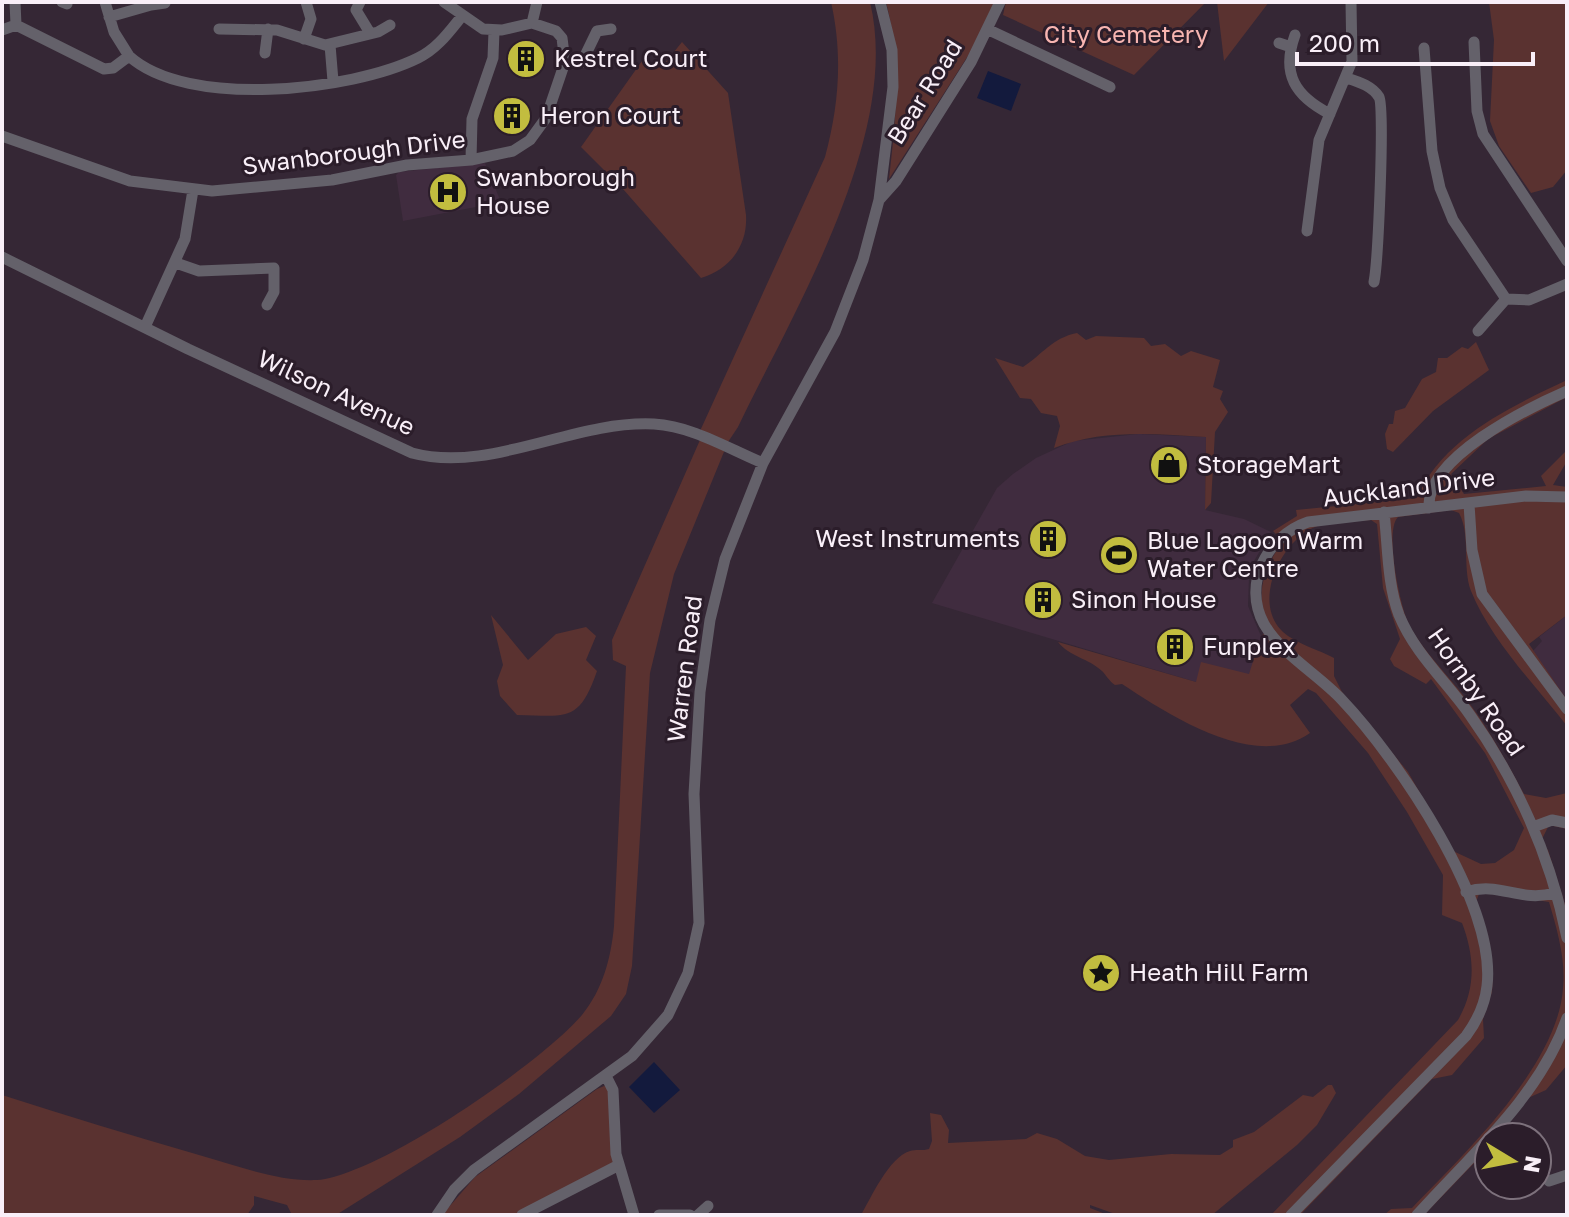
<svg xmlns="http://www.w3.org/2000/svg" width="1569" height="1217" font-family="'Golos Text',sans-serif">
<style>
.built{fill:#402c3f}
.green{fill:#5a3230;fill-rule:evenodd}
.water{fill:#131a3d}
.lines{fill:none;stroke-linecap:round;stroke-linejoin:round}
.minor{stroke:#64616a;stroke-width:11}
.labels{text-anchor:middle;stroke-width:6;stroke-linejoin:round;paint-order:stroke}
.park-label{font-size:24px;fill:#f8b5b1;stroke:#2b1d2a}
.poi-label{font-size:24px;fill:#f9eff8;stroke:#2b1d2a;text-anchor:start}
.street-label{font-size:24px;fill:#f9eff8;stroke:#2b1d2a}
</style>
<rect width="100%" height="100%" fill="#352735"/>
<!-- built -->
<path class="built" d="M485,163L505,212L481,206L403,221L396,175L399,172Z
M1138,434L1206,437L1205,510L1244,519L1271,532L1254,561L1249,577L1248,606L1261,636L1250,675L1196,682L932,603L997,488L1013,474L1036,458L1073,441Z
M1567,615V700L1533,651L1542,641L1539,637Z"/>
<!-- green -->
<path class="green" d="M831,2H870C902,134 794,310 738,427L728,442L674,574L650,673L632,966L626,994L611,1016L519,1094L460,1137L336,1215H292L287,1205L254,1196V1205L247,1215H2V1095C67,1116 133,1136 199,1155C235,1165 279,1182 317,1180C379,1175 541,1063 582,1015C603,989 611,958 614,926L626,666L613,660L612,640L700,440V431L825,157C839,105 843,55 831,2Z
M886,2H995L980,37L889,179C896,117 902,63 886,2Z
M1006,2H1206L1134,75L1003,15Z
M1217,2H1269L1224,61Z
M1489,2H1567V170L1553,187L1531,193L1499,146L1490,121L1494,40Z
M682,42L728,93L746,215C748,246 729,270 701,278L623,189L624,182L615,181L581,147L642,61L661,68Z
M1077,333L1086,340L1096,336L1144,338L1151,346L1165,344L1181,356L1191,351L1220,360L1213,387L1223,391L1220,399L1228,412L1215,432L1211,503L1205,510L1206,437C1154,434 1103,429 1054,448L1060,426L1057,416L1041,413L1031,399L1020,398L995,358L1023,367C1043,354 1052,338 1077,333Z
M1476,342L1489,370L1433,411L1393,452L1387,449L1385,434L1389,424H1393L1395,411L1405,408L1422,379L1436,372L1438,358H1447L1462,347L1468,349Z
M1567,380V397L1488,439L1451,474L1464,494L1546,486L1541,476L1567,450V461L1553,485L1567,487V615L1529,644L1567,700V726C1534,684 1491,640 1471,591C1462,567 1471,535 1459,513L1451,510L1398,517C1384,531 1400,606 1409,625C1424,652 1447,674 1466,699C1489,729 1506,761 1524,794L1546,798L1567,793V829L1549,825L1543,837L1537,840L1548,850L1567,911V1065L1546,1090L1528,1098L1479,1158L1424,1215H1384L1391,1209L1412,1208C1464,1154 1558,1065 1563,988C1566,960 1557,929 1549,902L1488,892L1479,894L1476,902L1493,973L1492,992L1483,1019L1484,1038L1452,1075L1432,1079L1300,1215H1271L1458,1020C1476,989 1475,957 1462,923L1442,915L1443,875L1407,812L1368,753L1316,693L1308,689L1290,705L1310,733C1256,772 1169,715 1122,684L1115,685C1109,681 1106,675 1102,671C1088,658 1070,657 1058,642L1196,682L1201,662L1249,674L1258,646L1265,644L1261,636L1271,629C1253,597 1263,569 1283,541L1273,531L1297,516L1296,510L1417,498C1442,438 1512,406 1567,380ZM1371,520L1377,524L1383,588L1400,639L1390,659L1394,666L1426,684L1431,679L1485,753L1524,828L1514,850L1495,863L1481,864L1453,851L1408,772L1342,692L1334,676V658C1319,650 1295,643 1283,632C1251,602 1281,541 1315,527C1331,520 1354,522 1371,520Z
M491,615L528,660L556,634L586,627L596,636L586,660L597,671C579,723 567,716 517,715L500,696L497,681L503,665Z
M609,1084L617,1164L522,1215H442L475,1177L597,1089Z
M1328,1085H1332L1336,1093L1317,1125L1297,1145L1212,1215H1118L1090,1205V1208L1108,1215H861C871,1198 889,1157 910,1151C915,1149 923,1151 929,1149L932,1141L930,1113L941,1115L949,1130L948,1143L1026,1139L1037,1133L1057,1139L1085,1156L1109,1160L1171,1154L1220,1155L1233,1147V1140L1254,1132L1303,1095L1313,1097Z"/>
<!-- water -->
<path class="water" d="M988,71L1021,84L1011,111L977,98Z
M654,1062L680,1090L654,1113L629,1087Z"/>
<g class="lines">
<!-- minor -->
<path class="minor" d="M15,2L16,25
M62,2L67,4
M105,2L114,32L129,56
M360,2L356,10L370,33
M151,5L165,3
M109,17L151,5V2
M532,23L537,2
M219,29L277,30L325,45L378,32L390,25
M2,30L16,25L104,69L113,68L129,56C187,109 351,91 418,58C437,49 449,32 462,16
M989,30L1110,87
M1295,35C1281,74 1295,96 1330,114
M304,39L311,19L306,2
M1474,42L1477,111L1483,134L1567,261
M1279,43L1291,47
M330,45L333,81
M1424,48L1432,151L1440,188L1453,220L1506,299L1529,300L1567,284
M265,53L268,29
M565,62H582L597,31L611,29
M1347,78C1359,82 1372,86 1379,97C1385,107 1378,262 1374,282
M2,136L130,181L212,191L332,180L407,165L471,160L513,151L530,140L546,118L565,62L562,38L556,31L532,23L502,30L483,29L444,2
M471,160L472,119L493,58L494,31
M879,200L896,181L971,62L1000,2
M1307,231L1319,140L1352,61L1351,2
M2,257L188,349L412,453C490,474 573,420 654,424C692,426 729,449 763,463
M176,263L199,271L274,268V292L267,305
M145,327L185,239L193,190
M1478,331L1506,299
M1469,504L1472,550L1482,594L1567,709
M1429,508C1425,458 1528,408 1567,391
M1384,512C1388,546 1387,583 1399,615C1415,654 1446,681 1470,715C1517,781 1551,858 1567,938
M1533,827L1552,820L1567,823
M1466,892C1500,881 1519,903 1555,893
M606,1076L613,1090L616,1154L634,1215
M1549,1181L1567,1175
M437,1215L454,1190L474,1170L632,1056L668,1015L688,973L699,923L694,794L700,692L710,620L725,559L763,463L835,332L863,260L879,200L893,87L892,50L880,2
M522,1215L619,1165
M659,1215H690
M698,1215L708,1206
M1291,1215L1466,1036C1477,1021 1485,1004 1487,986C1497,904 1397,758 1342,700C1319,675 1281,654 1264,624C1242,584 1267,536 1308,522L1526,496L1567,497
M1417,1215C1471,1155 1540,1096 1567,1018"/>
</g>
<!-- icons -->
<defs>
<symbol id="building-disc" viewBox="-11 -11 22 22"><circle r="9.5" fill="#c2bd3f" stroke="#2b1d2a"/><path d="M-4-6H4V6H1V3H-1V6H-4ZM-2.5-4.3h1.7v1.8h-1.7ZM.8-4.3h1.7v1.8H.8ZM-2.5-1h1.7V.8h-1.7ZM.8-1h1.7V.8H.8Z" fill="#111"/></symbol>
<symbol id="hospital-disc" viewBox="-11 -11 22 22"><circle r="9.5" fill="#c2bd3f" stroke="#2b1d2a"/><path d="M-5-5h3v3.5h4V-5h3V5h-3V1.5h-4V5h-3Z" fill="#111"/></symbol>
<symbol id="shop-disc" viewBox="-11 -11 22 22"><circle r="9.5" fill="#c2bd3f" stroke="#2b1d2a"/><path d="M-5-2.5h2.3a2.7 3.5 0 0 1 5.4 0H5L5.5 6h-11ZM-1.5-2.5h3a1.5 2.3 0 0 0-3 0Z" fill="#111"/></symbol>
<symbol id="stadium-disc" viewBox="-11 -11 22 22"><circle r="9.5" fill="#c2bd3f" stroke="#2b1d2a"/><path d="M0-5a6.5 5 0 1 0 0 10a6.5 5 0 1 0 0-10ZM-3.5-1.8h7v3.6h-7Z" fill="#111"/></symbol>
<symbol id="sight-disc" viewBox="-11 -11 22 22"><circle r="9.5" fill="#c2bd3f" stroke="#2b1d2a"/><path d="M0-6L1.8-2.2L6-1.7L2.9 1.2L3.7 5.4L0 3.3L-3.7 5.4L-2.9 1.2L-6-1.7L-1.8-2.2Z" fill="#111"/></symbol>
</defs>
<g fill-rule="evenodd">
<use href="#building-disc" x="504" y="37" width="44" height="44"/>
<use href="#building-disc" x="490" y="94" width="44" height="44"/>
<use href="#hospital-disc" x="426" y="170" width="44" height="44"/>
<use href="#shop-disc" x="1147" y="443" width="44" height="44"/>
<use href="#building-disc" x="1026" y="517" width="44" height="44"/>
<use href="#stadium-disc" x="1097" y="533" width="44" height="44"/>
<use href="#building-disc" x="1021" y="578" width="44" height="44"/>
<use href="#building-disc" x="1153" y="625" width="44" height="44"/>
<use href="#sight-disc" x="1079" y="951" width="44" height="44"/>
</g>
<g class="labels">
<!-- park labels -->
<g class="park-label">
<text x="1126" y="43">City Cemetery</text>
</g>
<!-- poi labels -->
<g class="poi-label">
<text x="554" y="67">Kestrel Court</text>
<text x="540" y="124">Heron Court</text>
<text x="476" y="186">Swanborough<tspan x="476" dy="28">House</tspan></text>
<text x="1197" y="473">StorageMart</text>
<text x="1020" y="547" text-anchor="end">West Instruments</text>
<text x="1147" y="549">Blue Lagoon Warm<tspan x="1147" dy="28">Water Centre</tspan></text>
<text x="1071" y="608">Sinon House</text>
<text x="1203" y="655">Funplex</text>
<text x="1129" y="981">Heath Hill Farm</text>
</g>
<!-- street labels -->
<g class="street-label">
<text transform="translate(925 92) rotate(-58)" y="8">Bear Road</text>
<text transform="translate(354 153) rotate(-7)" y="8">Swanborough Drive</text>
<text transform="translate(336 393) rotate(25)" y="8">Wilson Avenue</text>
<text transform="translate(1409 488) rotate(-7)" y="8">Auckland Drive</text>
<text transform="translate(685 669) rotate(-83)" y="8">Warren Road</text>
<text transform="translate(1476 692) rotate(55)" y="8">Hornby Road</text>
</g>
</g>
<!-- border -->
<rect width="1569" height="1217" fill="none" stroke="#f9eff8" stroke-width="8"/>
<!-- north arrow -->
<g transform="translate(1513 1161) rotate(100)"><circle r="38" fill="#2b1d2a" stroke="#7d717c" stroke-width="2"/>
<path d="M0-6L14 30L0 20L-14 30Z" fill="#c2bd3f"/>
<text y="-12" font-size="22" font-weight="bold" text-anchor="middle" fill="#f9eff8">N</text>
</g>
<!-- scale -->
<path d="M1297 52v12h236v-12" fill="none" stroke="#f9eff8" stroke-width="4"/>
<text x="1309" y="52" font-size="24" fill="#f9eff8" stroke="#2b1d2a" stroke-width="6" paint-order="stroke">200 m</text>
</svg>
